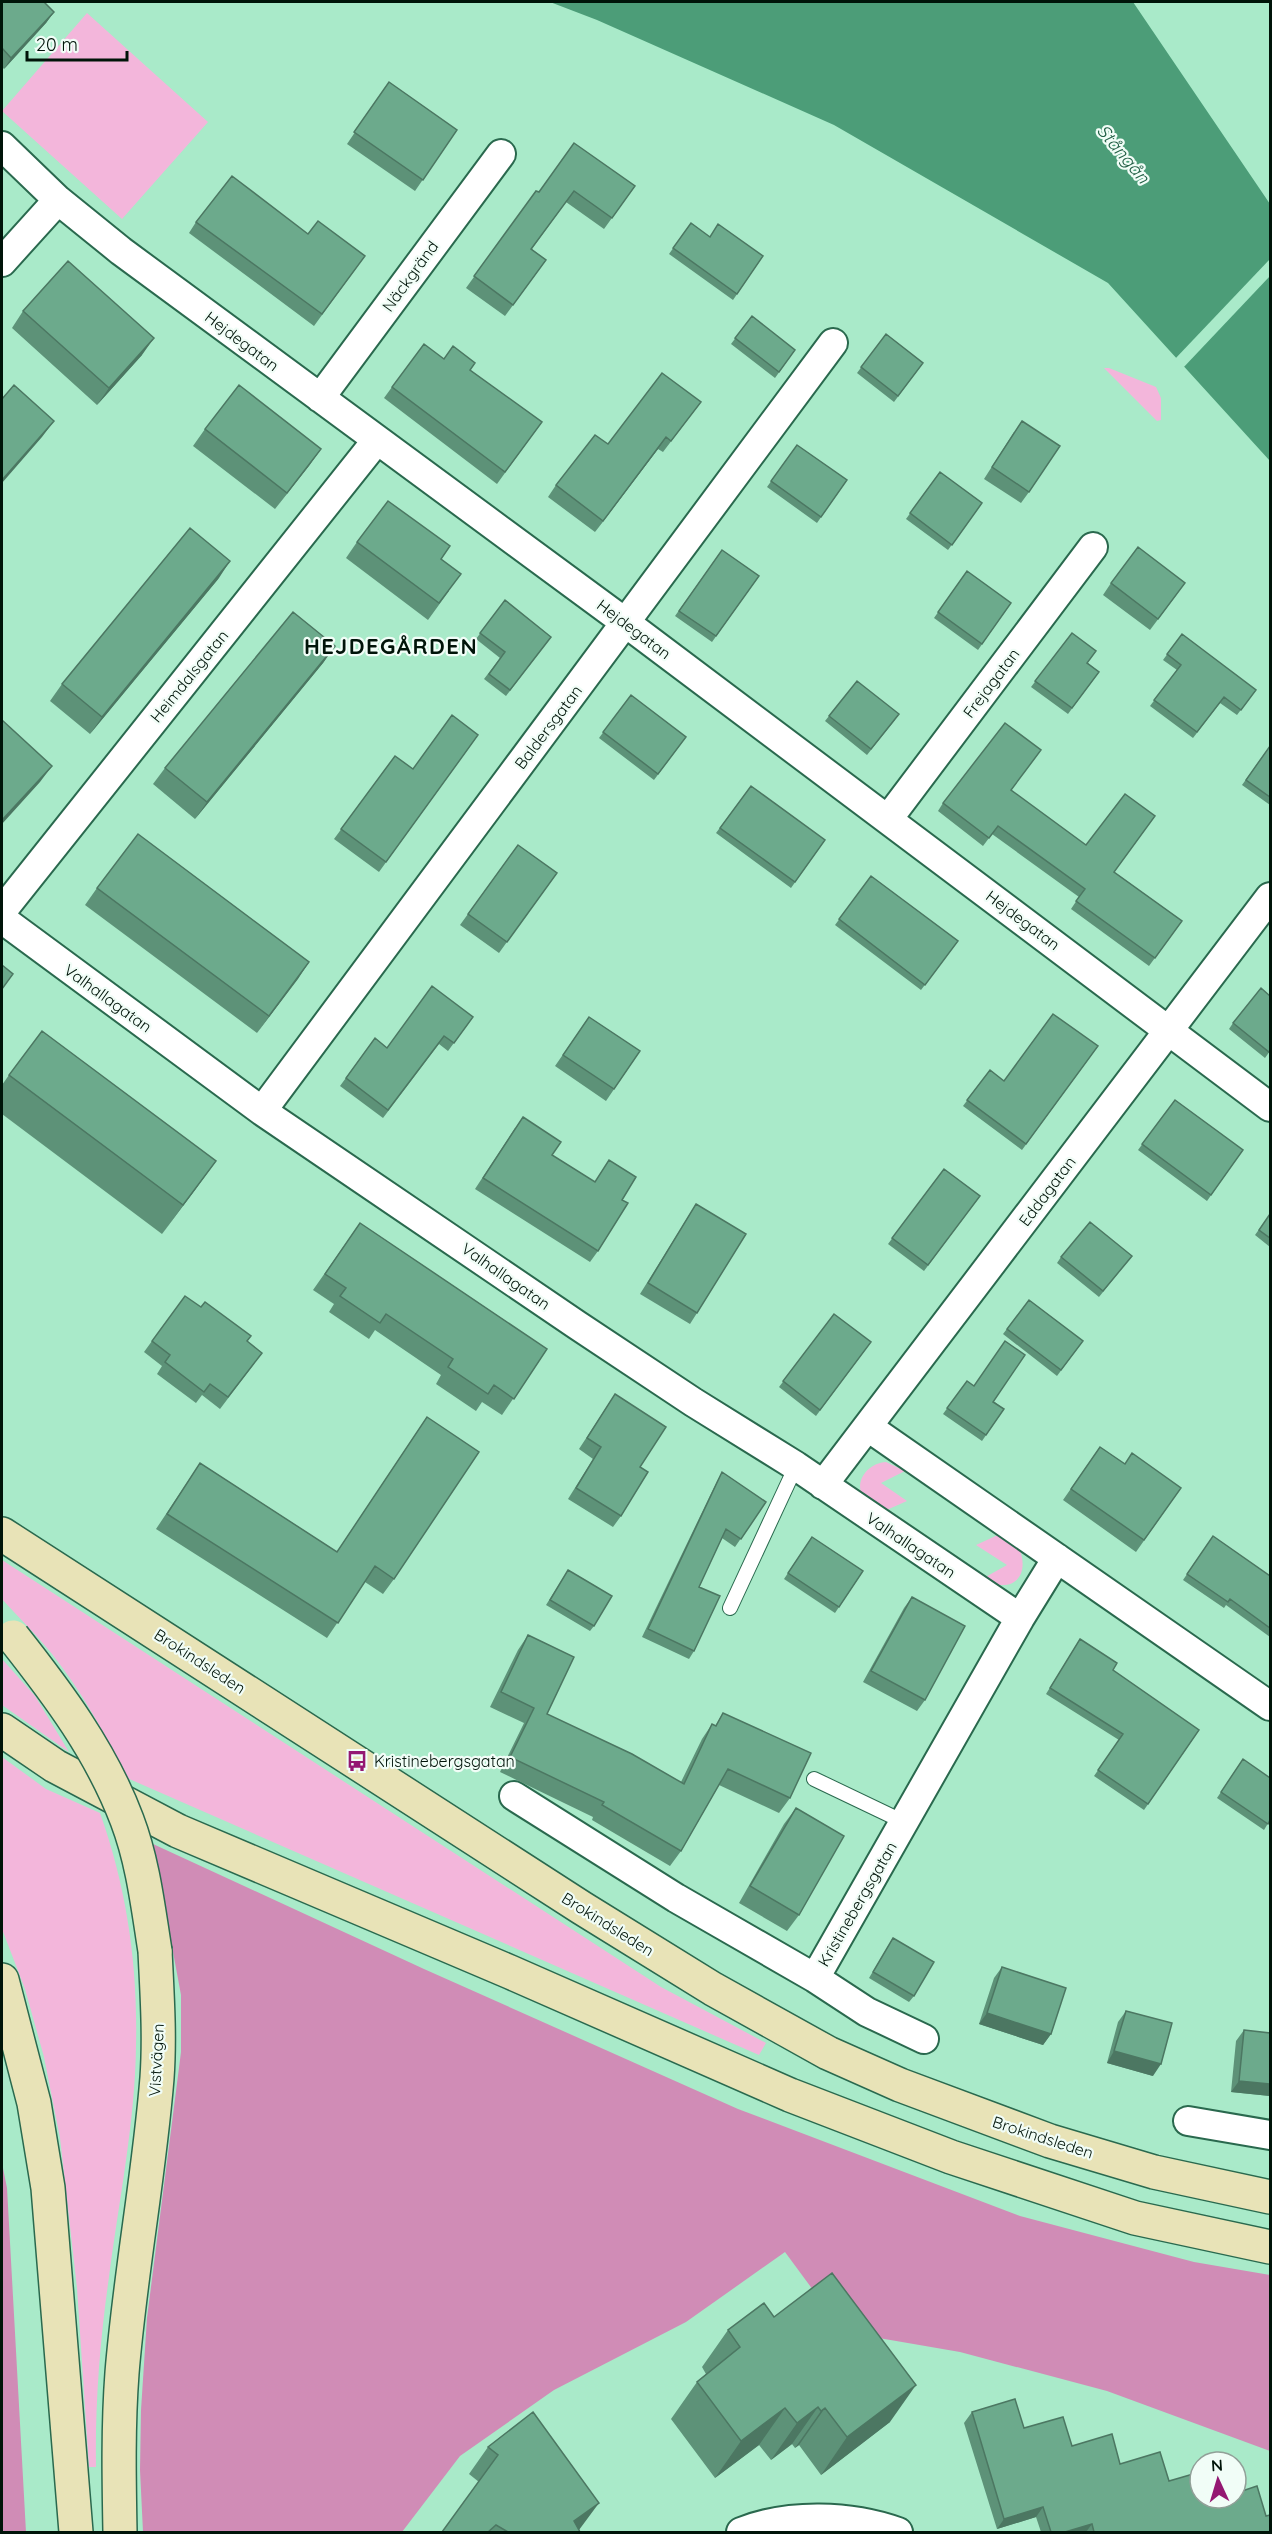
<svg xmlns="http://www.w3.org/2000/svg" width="1272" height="2534" font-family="Quicksand,sans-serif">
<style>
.green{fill:#f3b6db}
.forest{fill:#d08cb6}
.water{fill:#4c9d78}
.pier{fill:#a9eac9}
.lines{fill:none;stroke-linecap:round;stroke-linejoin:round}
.service-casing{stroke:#2a694e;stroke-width:16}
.minor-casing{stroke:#2a694e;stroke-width:32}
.secondary-casing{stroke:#2a694e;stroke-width:36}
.service{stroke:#fff;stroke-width:14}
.minor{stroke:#fff;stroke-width:28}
.secondary{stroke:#e8e3b7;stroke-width:33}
.secondary-bridge-casing{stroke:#2a694e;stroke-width:36;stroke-linecap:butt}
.secondary-bridge{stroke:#e8e3b7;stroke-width:33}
.wall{fill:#5d9278}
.shaded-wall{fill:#4c7762}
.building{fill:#6caa8c;stroke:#4c7762;stroke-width:1.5}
.labels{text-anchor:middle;stroke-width:4.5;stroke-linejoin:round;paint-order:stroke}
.street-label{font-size:16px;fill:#001409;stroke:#f1fdf7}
.poi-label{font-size:16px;fill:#001409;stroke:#f1fdf7;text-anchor:start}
.water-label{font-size:18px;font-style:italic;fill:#236046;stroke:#f1fdf7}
.district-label{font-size:22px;font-weight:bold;letter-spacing:1.5px;fill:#001409;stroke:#f1fdf7}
</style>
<rect width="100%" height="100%" fill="#a9eac9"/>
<!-- green -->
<path class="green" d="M87,13L208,122L122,219L2,111Z
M1104,368H1109L1156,387L1161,398V420L1157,421Z
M886,1462L905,1471L881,1483L907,1501L882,1512C877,1509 870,1507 866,1502C851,1484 867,1463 886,1462Z
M1000,1534L1017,1543C1033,1575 1013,1596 982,1579L1007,1565L976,1545Z
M2,1560L661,1987L766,2043L759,2055L127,1778C106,1735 82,1692 52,1654C37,1635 18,1617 2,1599Z
M2,1659L35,1696L69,1752L2,1705Z
M2,1757L46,1789L100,1813C127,1889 138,1966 136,2046C135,2123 119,2200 109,2277C100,2340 95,2403 96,2467H89L77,2288L60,2138L44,2057L25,1989L2,1929Z"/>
<!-- forest -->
<path class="forest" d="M153,1844L424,1969L738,2109L1020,2216L1194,2262L1270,2275V2451L1107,2391L960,2352L844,2332L785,2252L686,2322L554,2390L460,2456L402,2532H143L140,2470L141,2410L147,2318L181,2052V1995Z
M2,2163L7,2188L26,2532H2Z"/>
<!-- water -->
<path class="water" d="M550,2H1133L1270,204V461L1108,283L834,125L597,20Z"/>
<!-- pier -->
<path class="pier" d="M1270,259V276L1182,369L1174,360Z"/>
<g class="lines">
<defs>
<path id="service" d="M730,1608L796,1466
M814,1779L904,1822"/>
<path id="minor" d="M2,146L58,200L121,251L626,623L1270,1107
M2,262L58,200
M320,398L501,154
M888,819L1093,547
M2,911L377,440
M2,919L262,1111L577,1325L693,1402L796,1466L1020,1618
M262,1111L833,343
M868,1427L1270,1706
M823,1485L1270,897
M514,1796L676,1898L815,1978L867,2012L924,2039
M815,1978L1020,1618L1057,1558
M1188,2121L1270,2135
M741,2532C788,2513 851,2515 898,2532"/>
<path id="secondary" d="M2,1534L582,1908L713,1989L828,2053L900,2085L1050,2141L1154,2172L1270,2197
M2,1730L55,1766L178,1831L510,1972L790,2095L951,2157L1135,2218L1270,2247
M2,1980L34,2103L48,2188L76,2532
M120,2532C119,2479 118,2426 122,2373C130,2274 149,2177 157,2078C160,2036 157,1993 155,1951"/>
</defs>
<!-- service casing -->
<use href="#service" class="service-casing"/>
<!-- minor casing -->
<use href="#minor" class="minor-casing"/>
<!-- secondary casing -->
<use href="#secondary" class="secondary-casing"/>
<!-- service -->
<use href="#service" class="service"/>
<!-- minor -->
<use href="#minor" class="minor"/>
<!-- secondary -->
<use href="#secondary" class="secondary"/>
<defs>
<path id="secondary-bridge" d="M13,1637C58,1694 101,1751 127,1820C143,1862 148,1907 155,1951"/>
</defs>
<!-- secondary-bridge casing -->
<use href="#secondary-bridge" class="secondary-bridge-casing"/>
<!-- secondary-bridge -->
<use href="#secondary-bridge" class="secondary-bridge"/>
</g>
<!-- wall -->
<path class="wall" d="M2,2L54,12L46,23L4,69L2,67Z
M389,82L457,130L415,191L347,144Z
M635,186L604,229L566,202L532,249L546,260L505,316L466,288L536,191L539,192Z
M196,222L308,234L357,267L314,326L189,233Z
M691,223L710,237L763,256L733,300L669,254Z
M23,311L142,355L97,405L12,328Z
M752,316L795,350L775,378L731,344Z
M886,334L923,363L894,402L857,373Z
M444,359L470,370L542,422L497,484L384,398L392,387Z
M701,402L663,452L658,449L595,532L548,497L556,485L608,444Z
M205,429L321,449L275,509L193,446Z
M1014,432L1029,492L1021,503L984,479Z
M797,445L847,480L817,523L767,487Z
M940,472L982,503L948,550L906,519Z
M357,542L441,559L449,591L428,620L346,558Z
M722,550L759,576L712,642L675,616Z
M967,571L1011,603L978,650L934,618Z
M219,578L90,734L50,701L62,684Z
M1111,583L1177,594L1150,630L1103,595Z
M505,600L551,637L506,696L484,679L500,658L476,639Z
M1072,633L1088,663L1099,672L1068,714L1031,687Z
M1182,634L1256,690L1237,715L1220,703L1193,738L1150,706L1177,670L1163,660Z
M335,646L323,663L195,819L153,784L165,768Z
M631,695L686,737L654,780L599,738Z
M829,716L895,720L867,755L825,721Z
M478,735L379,872L334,839L395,756L413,769Z
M1270,746V805L1242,785Z
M751,786L825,840L791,888L716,833Z
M1011,790L1114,872L1182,921L1149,966L1071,909L1079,897L992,834L983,846L938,811L943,803Z
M518,845L557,873L499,953L460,925Z
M871,876L958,941L921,990L835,925Z
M97,888L309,962L257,1033L85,905Z
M473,1017L448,1051L439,1044L383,1118L340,1086L375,1038L387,1048Z
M589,1017L640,1051L606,1101L555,1066Z
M1233,1023L1270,1051L1265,1058L1229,1029Z
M1098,1046L1022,1150L963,1106L990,1070L1004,1081Z
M9,1075L216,1161L162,1234L2,1114V1085Z
M1175,1100L1243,1150L1207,1201L1138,1150Z
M515,1128L552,1155L595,1182L609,1160L622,1200L598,1251L590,1262L475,1189Z
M944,1169L980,1196L924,1271L888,1244Z
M696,1204L697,1313L690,1324L640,1294Z
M1270,1214V1247L1255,1235Z
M360,1223L547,1349L502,1415L482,1402L476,1411L436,1384L441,1375L375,1330L369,1339L329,1312L334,1304L313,1290Z
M1132,1256L1099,1297L1057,1263L1061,1257Z
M1029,1300L1083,1341L1057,1376L1003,1334Z
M834,1314L871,1342L816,1416L779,1387Z
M152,1341L247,1342L254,1364L220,1409L202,1395L196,1403L157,1374L162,1366L144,1352Z
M967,1381L1004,1409L982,1441L943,1414Z
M615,1394L621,1516L613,1527L568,1499L593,1459L579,1449Z
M427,1417L394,1579L383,1594L365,1582L327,1638L156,1529L200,1463L337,1552Z
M1100,1447L1125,1464L1181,1488L1136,1552L1063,1500Z
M722,1472L766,1502L735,1547L722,1538L699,1587L694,1651L689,1659L642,1637L717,1481Z
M1213,1536L1270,1576V1637L1226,1605L1224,1608L1183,1580Z
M812,1537L863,1571L835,1613L784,1579Z
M568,1570L594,1626L590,1631L546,1605Z
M912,1597L925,1700L917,1711L863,1682L904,1608Z
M528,1635L547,1714L681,1782L702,1739L712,1724L715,1726L723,1713L790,1798L779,1813L719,1785L681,1851L670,1866L592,1820L593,1817L500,1772L524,1723L490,1707L518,1650Z
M1080,1639L1113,1670L1199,1730L1144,1810L1094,1776L1119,1740L1046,1694Z
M1243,1759L1270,1820L1264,1830L1217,1798Z
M796,1808L799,1915L787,1931L739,1903L784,1824Z
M893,1938L914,1996L909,2002L869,1978Z
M1002,1967L1051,2034L1043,2045L979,2024L994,1978Z
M1126,2011L1153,2076L1107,2063L1118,2022Z
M1244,2030L1270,2096L1231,2092L1236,2041Z
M774,2317L890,2422L821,2475L799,2445L795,2448L792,2444L771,2460L759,2445L715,2478L671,2419L697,2382L706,2374L702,2367L728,2330Z
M533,2412L580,2532H442L479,2482L469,2474L488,2447Z
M972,2412L1024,2428L1169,2481L1200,2498L1270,2532H1041L1036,2517L997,2529L964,2423Z"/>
<!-- shaded-wall -->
<path class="shaded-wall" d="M54,12L46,23L4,69L11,58Z
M154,338L142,355L97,405L109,388Z
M54,421L42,437L2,483V480Z
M666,437L658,449L595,532L603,521Z
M321,449L309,466L275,509L287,493Z
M230,561L219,578L90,734L102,717Z
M335,646L323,663L195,819L207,802Z
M52,766L40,782L2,824V820Z
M309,962L298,979L257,1033L269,1016Z
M216,1161L195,1190L162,1234L183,1205Z
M987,2013L1051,2034L1043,2045L979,2024Z
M1114,2051L1161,2064L1153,2076L1107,2063Z
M1239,2081L1270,2084V2096L1231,2092Z
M916,2385L890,2422L821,2475L847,2437Z
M818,2407L792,2444L771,2460L797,2423Z
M785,2408L759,2445L715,2478L741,2441Z
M825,2408L799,2445L795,2448L821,2411Z
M599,2503L579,2530L576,2532L574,2521Z
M1043,2507L1036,2517L997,2529L1004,2519Z
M1092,2524L1086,2532H1065Z"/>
<!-- building -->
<path class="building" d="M2,2H44L54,12L11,58L2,48Z
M389,82L457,130L423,180L354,132Z
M574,143L635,186L612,218L574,191L531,249L546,260L513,305L474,276L536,191L539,192Z
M232,176L308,234L318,221L365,256L322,314L196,222Z
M691,223L710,237L718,224L763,256L737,294L673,248Z
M68,261L154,338L109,388L23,311Z
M752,316L795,350L779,372L735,338Z
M886,334L923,363L898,396L861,367Z
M424,344L444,359L453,346L475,363L470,370L542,422L505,472L392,387Z
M662,373L701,402L671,441L666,437L603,521L556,485L595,435L608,444Z
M14,385L54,421L2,480V399Z
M239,385L321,449L287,493L205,429Z
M1022,421L1060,446L1029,492L992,467Z
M797,445L847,480L821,517L771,481Z
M940,472L982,503L952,545L910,513Z
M388,501L450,546L441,559L461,574L439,603L357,542Z
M190,528L230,561L102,717L62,684Z
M1138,547L1185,583L1158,619L1111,583Z
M722,550L759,576L716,636L679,611Z
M967,571L1011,603L982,644L938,612Z
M505,600L551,637L510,690L489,674L505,652L480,633Z
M293,612L335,646L207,802L165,768Z
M1072,633L1096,651L1087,663L1099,672L1072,708L1035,681Z
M1182,634L1256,690L1241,710L1224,697L1197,732L1154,700L1181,665L1167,654Z
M857,681L899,714L871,749L829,716Z
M631,695L686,737L658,774L603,732Z
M452,715L478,735L386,862L341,829L395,756L413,769Z
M2,720L52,766L2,820Z
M1005,723L1041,750L1011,790L1086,845L1125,794L1155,816L1114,872L1182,921L1155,958L1076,901L1085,889L998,826L989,838L943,803Z
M1270,746V797L1246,780Z
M751,786L825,840L795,882L720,828Z
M138,834L309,962L269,1016L97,888Z
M518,845L557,873L507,942L468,914Z
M871,876L958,941L925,985L839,919Z
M2,965L13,974L2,989Z
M432,986L473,1017L454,1043L444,1036L388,1110L346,1078L375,1038L387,1048Z
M1261,988L1270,996V1050L1269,1052L1233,1023Z
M1053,1014L1098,1046L1026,1144L967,1100L990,1070L1004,1081Z
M589,1017L640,1051L614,1089L563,1055Z
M42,1031L216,1161L183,1205L9,1075Z
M1175,1100L1243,1150L1211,1195L1142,1144Z
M523,1117L561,1142L552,1155L595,1182L609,1160L636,1177L622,1200L628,1203L598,1251L483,1178Z
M944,1169L980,1196L928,1265L892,1238Z
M696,1204L746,1234L697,1313L648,1283Z
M1270,1214V1238L1259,1230Z
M1090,1222L1132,1256L1103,1291L1061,1257Z
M360,1223L547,1349L514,1399L494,1385L488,1394L448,1367L453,1359L386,1314L380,1323L340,1296L346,1288L325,1274Z
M185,1296L201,1307L205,1302L251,1336L247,1341L262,1353L228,1397L210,1384L204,1392L165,1362L170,1355L152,1341Z
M1029,1300L1083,1341L1061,1370L1007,1329Z
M834,1314L871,1342L820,1410L783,1381Z
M1005,1341L1025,1355L993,1402L1004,1409L986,1435L947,1408L967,1381L974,1386Z
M615,1394L666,1427L640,1467L648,1472L621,1516L576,1488L601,1447L587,1438Z
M427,1417L479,1452L394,1579L375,1566L338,1623L167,1514L200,1463L337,1552Z
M1100,1447L1125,1464L1132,1453L1181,1488L1144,1540L1071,1489Z
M722,1472L766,1502L741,1539L726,1529L699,1587L720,1596L694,1651L648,1629Z
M1213,1536L1270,1576V1628L1230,1599L1228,1602L1187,1574Z
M812,1537L863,1571L839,1607L788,1573Z
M568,1570L612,1596L594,1626L550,1600Z
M912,1597L965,1626L925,1700L871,1671Z
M528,1635L574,1657L547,1714L632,1754L684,1784L712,1724L716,1726L723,1713L811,1753L790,1798L728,1769L681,1851L602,1805L604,1802L510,1757L534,1708L501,1692Z
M1080,1639L1117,1663L1113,1670L1199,1730L1148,1804L1098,1770L1123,1734L1050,1688Z
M1243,1759L1270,1778V1820L1268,1824L1221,1792Z
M796,1808L844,1836L799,1915L750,1886Z
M893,1938L934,1962L914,1996L873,1972Z
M1002,1967L1066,1988L1051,2034L987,2013Z
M1126,2011L1172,2023L1161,2064L1114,2051Z
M1244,2030L1270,2033V2084L1239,2081Z
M832,2273L916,2385L847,2437L825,2408L821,2411L818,2407L797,2423L785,2408L741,2441L697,2382L740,2347L728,2330L764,2303L774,2317Z
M1015,2399L1024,2428L1063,2417L1072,2446L1112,2434L1120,2464L1160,2452L1169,2481L1200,2472V2498H1236V2493L1257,2486L1266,2516L1270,2515V2532H1094L1092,2524L1065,2532H1051L1043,2507L1004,2519L972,2412Z
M533,2412L599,2503L574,2521L580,2532H508L496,2525L488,2532H442L498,2455L488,2447Z"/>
<!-- icons -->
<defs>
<symbol id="bus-bare" viewBox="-9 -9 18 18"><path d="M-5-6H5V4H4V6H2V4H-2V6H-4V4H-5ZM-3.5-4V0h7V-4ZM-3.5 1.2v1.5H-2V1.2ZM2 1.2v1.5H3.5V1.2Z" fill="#941872" stroke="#f1fdf7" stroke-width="2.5" paint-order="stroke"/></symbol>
</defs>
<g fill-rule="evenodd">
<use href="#bus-bare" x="342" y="1746" width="30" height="30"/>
</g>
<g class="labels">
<!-- street labels -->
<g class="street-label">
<text transform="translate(410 276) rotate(-54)" y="6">Näckgränd</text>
<text transform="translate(242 341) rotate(37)" y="6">Hejdegatan</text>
<text transform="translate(634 629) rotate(37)" y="6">Hejdegatan</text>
<text transform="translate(189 676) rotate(-51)" y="6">Heimdalsgatan</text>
<text transform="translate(991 683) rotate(-53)" y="6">Frejagatan</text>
<text transform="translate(548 727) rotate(-53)" y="6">Baldersgatan</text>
<text transform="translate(1023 920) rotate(37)" y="6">Hejdegatan</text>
<text transform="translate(108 998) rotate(36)" y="6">Valhallagatan</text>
<text transform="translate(1047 1191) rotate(-53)" y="6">Eddagatan</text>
<text transform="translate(506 1276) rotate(35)" y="6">Valhallagatan</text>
<text transform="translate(911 1545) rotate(34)" y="6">Valhallagatan</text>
<text transform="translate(200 1661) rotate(33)" y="6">Brokindsleden</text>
<text transform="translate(857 1904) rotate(-60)" y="6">Kristinebergsgatan</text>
<text transform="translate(608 1924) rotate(32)" y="6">Brokindsleden</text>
<text transform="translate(156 2060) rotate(-87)" y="6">Vistvägen</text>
<text transform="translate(1043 2137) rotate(18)" y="6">Brokindsleden</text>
</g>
<!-- poi labels -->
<g class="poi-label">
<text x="374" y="1767">Kristinebergsgatan</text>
</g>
<!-- water labels -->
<g class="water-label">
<text transform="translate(1123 154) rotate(50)" y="6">Stångån</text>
</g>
<!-- district labels -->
<g class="district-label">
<text x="391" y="654">HEJDEGÅRDEN</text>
</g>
</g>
<!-- border -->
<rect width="1272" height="2534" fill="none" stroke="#001409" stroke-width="6"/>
<!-- north arrow -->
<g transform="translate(1218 2480) rotate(356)"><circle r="28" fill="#f1fdf7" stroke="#91a098" stroke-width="1.5"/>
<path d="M0-4.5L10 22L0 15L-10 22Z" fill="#941872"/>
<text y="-9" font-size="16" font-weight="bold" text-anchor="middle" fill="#001409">N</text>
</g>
<!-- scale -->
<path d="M27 51v9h100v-9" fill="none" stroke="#001409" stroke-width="3"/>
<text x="36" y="51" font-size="18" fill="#001409" stroke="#f1fdf7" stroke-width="4.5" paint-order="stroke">20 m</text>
</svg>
